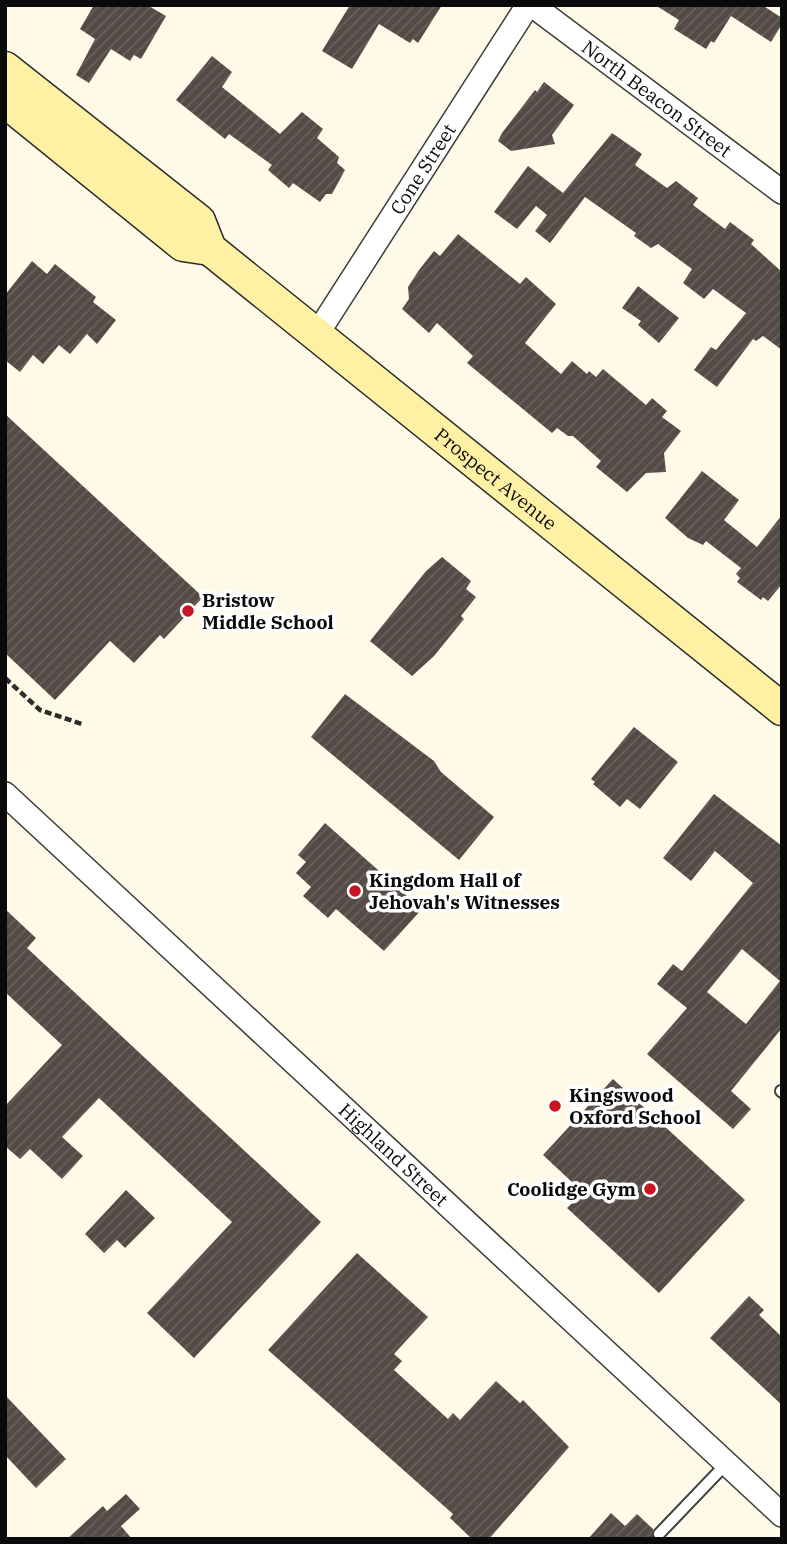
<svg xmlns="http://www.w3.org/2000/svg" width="787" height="1544" font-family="'IBM Plex Serif',serif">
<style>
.building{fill:url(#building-hatch);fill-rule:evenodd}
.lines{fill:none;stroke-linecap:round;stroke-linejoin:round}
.service-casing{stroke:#3d3d3d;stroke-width:14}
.minor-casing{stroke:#3d3d3d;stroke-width:26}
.secondary-casing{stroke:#2c2c2c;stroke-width:35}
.path{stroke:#2c2c2c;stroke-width:4.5;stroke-dasharray:7 3.5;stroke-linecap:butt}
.service{stroke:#fff;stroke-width:10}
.minor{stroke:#fff;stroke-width:23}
.secondary{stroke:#fff1a3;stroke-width:32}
.poi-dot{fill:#c81524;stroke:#fff;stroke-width:2.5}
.labels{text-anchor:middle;stroke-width:7;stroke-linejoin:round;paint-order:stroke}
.street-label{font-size:19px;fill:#0a0a0a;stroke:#fff}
.poi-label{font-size:19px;font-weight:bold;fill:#0a0a0a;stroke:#fff;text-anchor:start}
</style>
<defs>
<pattern id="building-hatch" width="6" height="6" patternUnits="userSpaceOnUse" patternTransform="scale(1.75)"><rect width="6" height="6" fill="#544b46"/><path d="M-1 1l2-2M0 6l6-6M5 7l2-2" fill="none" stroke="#68605c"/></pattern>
</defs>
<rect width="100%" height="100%" fill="#fffae8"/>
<!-- building -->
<path class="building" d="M94,5H147L166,16L141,59L134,55L130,61L111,49L89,83L76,75L95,39L80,29Z
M350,5H442L418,43L413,39L410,43L379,24L352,69L322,51Z
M655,5H762L782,18V24L771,42L731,16L714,43L711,41L706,49L674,29L679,20Z
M212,56L232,72L222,87L280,134L302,112L323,129L317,138L339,157L337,163L345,170L332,194H326L320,202L293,183L289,188L268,170L272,165L229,134L225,139L176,100Z
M544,82L574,105L552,135L555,144L511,151L498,141L502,133L535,90L537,92Z
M612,133L642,154L635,165L667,188L676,181L698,198L693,205L725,229L730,222L754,240L751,244L782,272V350L763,336L756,341L753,339L717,387L694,370L711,347L716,350L746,313L713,289L704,299L683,283L692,269L658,244L651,248L634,236L636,233L585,197L550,243L535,231L547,215L536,206L517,229L494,212L528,166L563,193Z
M458,234L520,284L526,277L556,304L525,343L561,374L572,361L587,374L589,371L596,377L603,369L646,405L652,398L667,411L662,417L681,431L664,453L666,472L646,473L627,492L596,467L601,461L573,436H568L557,428L552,433L467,363L473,356L437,323L429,333L402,309L409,299L408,287L419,270L434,251L440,256Z
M32,261L47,274L55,264L96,297L93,302L116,320L97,344L87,334L70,354L59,345L43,364L33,355L20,372L5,360V295Z
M638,286L679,318L659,343L638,325L641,321L622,308Z
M5,414L203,597L164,639L160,635L134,663L110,641L55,700L5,653Z
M702,471L739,500L724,520L757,547L782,515V584L768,601L763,597L761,600L737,582L740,578L736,574L741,568L706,541L703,545L688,538L665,518Z
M442,557L471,581L466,589L476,597L461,616L464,619L434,656L412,676L370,641L426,571Z
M345,694L434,761L441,772L494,817L459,860L311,737Z
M634,727L678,762L640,809L627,799L620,807L593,784L595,782L591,779Z
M714,794L782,846V1028L731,1091L751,1109L733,1129L647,1054L687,1008L657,984L673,964L682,971L753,883L715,851L691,881L663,858ZM742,949L780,981L746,1024L707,992Z
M325,823L422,909L384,951L336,909L328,918L303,896L311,887L296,873L306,862L298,855Z
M5,909L36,938L27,948L321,1222L194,1358L147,1313L232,1222L99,1098L62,1137L83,1156L62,1179L30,1149L20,1159L5,1146V1106L62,1045L5,992Z
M613,1079L745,1200L659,1293L567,1208L572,1203L563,1194L573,1183L543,1155Z
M126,1190L155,1218L125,1248L117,1240L104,1253L85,1234Z
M357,1253L428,1317L394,1354L402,1361L394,1370L448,1419L453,1413L460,1420L496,1381L520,1403L523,1400L569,1447L489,1539H472L450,1518L453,1514L268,1350Z
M749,1296L764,1310L759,1315L782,1337V1405L710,1338Z
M5,1395L66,1459L36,1488L5,1455Z
M126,1494L140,1509L121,1526L132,1539H67L103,1506L107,1511Z
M611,1513L625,1526L637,1514L653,1529V1539H588Z"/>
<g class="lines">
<defs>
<path id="service" d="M781,1091L782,1092
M659,1534L726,1464"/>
<g id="minor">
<path id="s1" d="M532,5L782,192"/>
<path id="s2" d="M317,334L528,5"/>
<path id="s3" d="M5,794L782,1515"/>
</g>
<g id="secondary">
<path id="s4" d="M5,68L199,221L210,249L782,709"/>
<path d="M5,101L183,245L210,249"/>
</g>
</defs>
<!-- service casing -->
<use href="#service" class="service-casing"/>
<!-- minor casing -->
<use href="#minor" class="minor-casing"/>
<!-- secondary casing -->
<use href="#secondary" class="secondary-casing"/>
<!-- path -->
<path class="path" d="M5,678L40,710L82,724"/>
<!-- service -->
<use href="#service" class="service"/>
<!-- minor -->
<use href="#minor" class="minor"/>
<!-- secondary -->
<use href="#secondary" class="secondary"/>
</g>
<!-- markers -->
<g class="poi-dot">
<circle cx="188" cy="611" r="7"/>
<circle cx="355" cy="891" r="7"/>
<circle cx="555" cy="1106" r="7"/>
<circle cx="650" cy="1189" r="7"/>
</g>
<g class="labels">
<!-- street labels -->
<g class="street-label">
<text dy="7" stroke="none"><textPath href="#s1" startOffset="156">North Beacon Street</textPath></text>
<text dy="7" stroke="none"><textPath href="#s2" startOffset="196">Cone Street</textPath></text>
<text dy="7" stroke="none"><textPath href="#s4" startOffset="644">Prospect Avenue</textPath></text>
<text dy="7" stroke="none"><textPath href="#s3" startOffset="530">Highland Street</textPath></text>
</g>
<!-- poi labels -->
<g class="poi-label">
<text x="202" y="607">Bristow<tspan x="202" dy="22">Middle School</tspan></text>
<text x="369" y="887">Kingdom Hall of<tspan x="369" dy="22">Jehovah's Witnesses</tspan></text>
<text x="569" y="1102">Kingswood<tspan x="569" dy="22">Oxford School</tspan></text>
<text x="636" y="1196" text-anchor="end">Coolidge Gym</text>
</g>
</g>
<!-- border -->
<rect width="787" height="1544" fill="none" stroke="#0a0a0a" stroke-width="14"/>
</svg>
